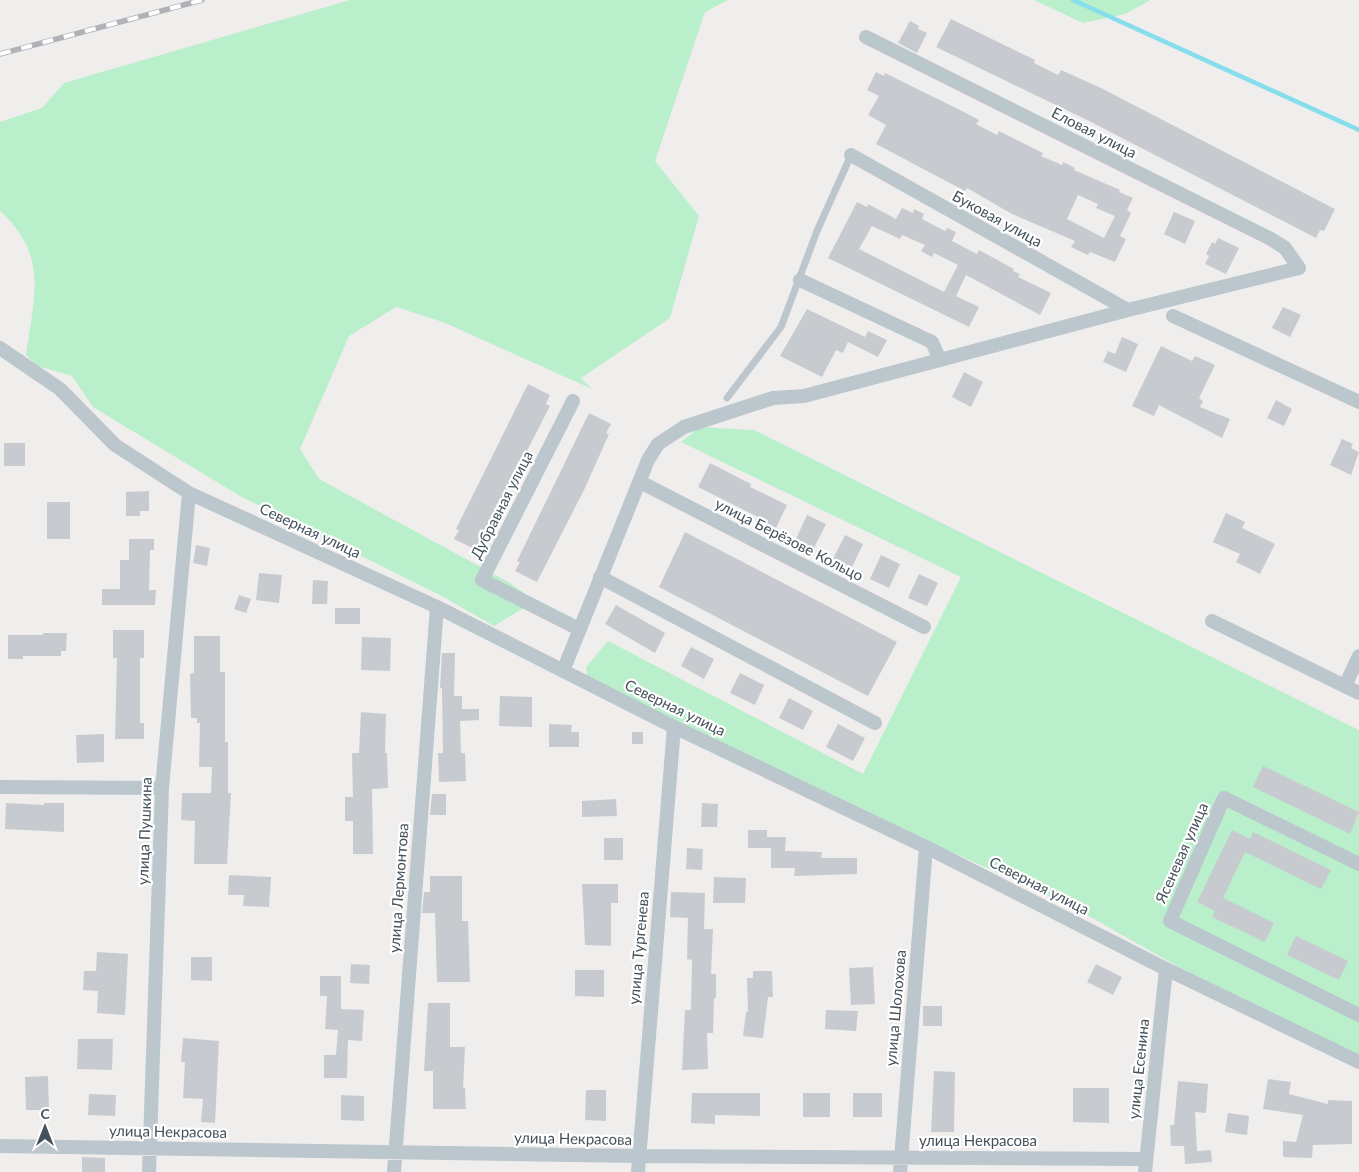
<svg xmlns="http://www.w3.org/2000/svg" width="1359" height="1172" font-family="Lato,sans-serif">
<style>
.green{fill:#baefcb}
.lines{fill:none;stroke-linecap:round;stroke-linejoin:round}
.stream{stroke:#86deed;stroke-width:4.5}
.building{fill:#c7cbd0;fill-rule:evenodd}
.lane{stroke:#bbc6cd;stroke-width:7}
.street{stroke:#bbc6cd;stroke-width:14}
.rail-casing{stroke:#afb3b8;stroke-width:5.5}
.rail{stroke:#fff;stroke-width:4;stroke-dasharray:11;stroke-linecap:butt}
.labels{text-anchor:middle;stroke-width:4.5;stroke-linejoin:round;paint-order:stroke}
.street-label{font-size:15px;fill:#45525b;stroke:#fff}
</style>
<rect width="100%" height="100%" fill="#f0eded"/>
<!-- green -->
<path class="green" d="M350,0H728L705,12L655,161L699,216L670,318L581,378L592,389L443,322L396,307L349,336L300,449L319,479L510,583L535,601L494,626L440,595L240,496L93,407L72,376L38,366L26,355C34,296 49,256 0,211V122L42,108L64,83Z
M1034,0H1151L1125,14L1083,23Z
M700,427L754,430L1359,730V1064L1274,1021L1071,906L674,727L588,680L586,667L608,641L863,774L961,577L681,442Z"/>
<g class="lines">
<!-- stream -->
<path class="stream" d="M1073,0L1359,130"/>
</g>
<!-- building -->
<path class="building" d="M951,19L1035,60L1034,63L1058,75L1061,70L1099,87L1335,209L1324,231L1320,230L1316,238L1089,121L936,47Z
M910,21L919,26L918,29L927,33L917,53L898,43Z
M876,72L884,76L885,73L966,113L979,120L976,124L997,135L999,131L1043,153L1041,156L1062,165L1063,162L1075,168L1074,170L1120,190L1119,192L1133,198L1127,210L1131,213L1120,236L1126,239L1115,262L1090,252L1088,255L1071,247L1075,241L1012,214L967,188L965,191L876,144L886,125L868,115L879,96L867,90ZM1078,195L1098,204L1096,208L1115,216L1104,238L1067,219Z
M857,202L867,207L868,204L896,219L902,208L913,213L914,209L924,214L922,219L945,231L947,228L956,232L952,241L977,254L979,250L1014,269L1013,271L1020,274L1018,277L1051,293L1040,315L966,275L956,296L979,307L969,327L828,258ZM872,226L900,239L902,235L925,245L921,251L932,257L934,253L958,265L944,292L859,249Z
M1174,212L1195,221L1185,244L1164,234Z
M1218,238L1239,248L1226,274L1205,264L1209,256L1206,254L1212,242L1215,244Z
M1283,307L1301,315L1290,337L1272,328Z
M807,309L865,337L868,331L887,340L878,357L848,342L843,353L836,350L822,377L780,356Z
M1122,337L1138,344L1126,372L1103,362L1108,351L1115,354Z
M1161,346L1192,361L1195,356L1215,365L1199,398L1203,401L1200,407L1230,419L1222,438L1159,405L1154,416L1132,406Z
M964,372L983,382L971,407L952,397Z
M528,384L550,395L546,404L550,406L476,550L454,539L459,530L456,529Z
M1276,400L1292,409L1284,426L1267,418Z
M589,413L611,424L606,433L609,434L584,490L537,582L515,571L520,562L517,561Z
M1342,439L1353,444L1351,448L1359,452L1351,475L1330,465Z
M4,443H25V466H4Z
M710,463L751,484L750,487L787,505L776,528L757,520L758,517L698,487Z
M149,491V511H140V516H126V492Z
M47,502H70V539H47Z
M1226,513L1245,522L1242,528L1275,544L1260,574L1236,562L1240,554L1213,542Z
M807,515L826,524L814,548L796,539Z
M685,532L897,642L868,696L659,587Z
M845,535L863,544L852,567L833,559Z
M129,539H154V550H150L149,590H156L155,605H102V589H120V560H129Z
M196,545L210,548L207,566L193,563Z
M881,555L900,564L889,588L870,579Z
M259,573L282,575L279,603L256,600Z
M919,574L938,583L927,606L908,598Z
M313,580L328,581L327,604H312Z
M239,595L251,599L246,613L234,609Z
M616,605L665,633L655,653L605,624Z
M335,608H360V624H335Z
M113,630H144V658H140V723H144V739H115L117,658H113Z
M43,633H67L66,651H61V656H23V659H8V635H43Z
M194,636H220V672H225V742H228V793H231L227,864H194L195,821L181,820L182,793H211L212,767H199L200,723H197V718H191L190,674L194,673Z
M362,637L391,638L390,671L361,670Z
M691,647L714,659L704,679L681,666Z
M442,653H455L454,696H462V709H479V720L460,721L461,753H465L466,781L439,782L438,753H443L442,688H440Z
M740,673L764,685L755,705L730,693Z
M500,696L532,697V727L499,726Z
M789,698L813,711L803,730L779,718Z
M361,712L386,714L385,753H387L388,788L372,789L373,854H353V821H345V797H353L352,753H359Z
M549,724L572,725L571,732H579V747H549Z
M838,724L865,738L853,761L826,747Z
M632,732H643V744H632Z
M104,734V762L77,763L76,735Z
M1263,766L1359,812L1350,834L1253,787Z
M432,794H446V815H430Z
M616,799L617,816L582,817V801Z
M6,803L44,805V803H64V832L5,829Z
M702,803L718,804L717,827H701Z
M748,830H767V837H786L785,851L822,852L821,858H857V874L794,876L795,868H771V848H748Z
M1232,830L1250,839L1253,832L1331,870L1321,889L1245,852L1223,898L1274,923L1265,942L1212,917L1215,911L1197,902Z
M604,838H623V860H604Z
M687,848L703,849L702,870L686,869Z
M229,875L271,877L269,907L243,906L244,895H228Z
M430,876H462V921H468L470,982H437L435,913H422L424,892H430Z
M714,877L746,878L745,903H713Z
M582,884H618V903H611V946L585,945Z
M671,892L705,893L704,929H713L711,974H716V998H714L713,1033H707L708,1069L682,1070L685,1010H691L692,960L687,959L688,918L670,917Z
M1296,936L1348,961L1339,980L1287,955Z
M97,952L128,954L125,1015L97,1013L98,991L83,990L84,971H96Z
M191,957H212V981L191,980Z
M351,964L370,965L369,984L350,983Z
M1096,964L1122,977L1113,995L1087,982Z
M873,967L875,1004L851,1005L849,968Z
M575,970H604V997L575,996Z
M753,971H772L773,997H768L763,1038L743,1036L746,1012H748L747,978H753Z
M320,976H341V1009L364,1010L362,1041L348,1040L347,1078H324V1055H336L338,1030L325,1029L327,996H320Z
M428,1003H450V1047H465L463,1088H465L466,1109H433V1071H424Z
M923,1006H942V1026H923Z
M826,1010L858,1011L856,1031L825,1029Z
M183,1038L219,1041L215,1123L201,1122L203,1099L183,1098L185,1062H181Z
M78,1039H113L112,1070L77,1069Z
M934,1071L955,1072L954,1132H931Z
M48,1076L49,1110H26L25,1077Z
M1268,1079L1291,1082L1289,1094L1328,1104V1100L1352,1101V1144L1313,1145L1312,1158L1283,1157V1141L1296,1142L1303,1115L1263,1109Z
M1178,1081L1208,1084L1206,1113L1195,1112L1197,1151L1211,1150L1212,1162L1185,1164L1184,1146H1171L1170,1125H1174Z
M1073,1088H1109V1123L1073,1122Z
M586,1090H606V1121L585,1120Z
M692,1093H760V1116L715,1115V1124L691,1123Z
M803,1093H830V1117H803Z
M853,1093H882V1117H853Z
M89,1094L116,1095L115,1116L88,1115Z
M341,1095L364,1096V1121L341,1120Z
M1228,1113L1249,1116L1247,1135L1225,1132Z
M82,1157L105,1158V1172H82Z"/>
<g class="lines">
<!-- lane -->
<path class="lane" d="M727,398L781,327L817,231L851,155"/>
<!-- street -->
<path class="street" d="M851,155L1128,310
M800,280L932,342L940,360
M1173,316L1359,402
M0,348L60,389L115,445L189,493L437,607L674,727L926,847L1166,969L1359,1062
M573,401L482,580L579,629
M640,482L924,627
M600,577L875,723
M1212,621L1359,693
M563,671L648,460L658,444L684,427L773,398L804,396L1128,310L1299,268L1285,248L1271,239L866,37
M1345,686L1359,656
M0,787L162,788
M1359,864L1224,798L1170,921L1359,1015
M0,1146L638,1156L1145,1159
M149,1172L162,788L189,493
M394,1172L437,607
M638,1172L674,727
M900,1172L926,847
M1145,1172L1166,969"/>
<defs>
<path id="rail" d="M0,54L202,0"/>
</defs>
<!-- rail casing -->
<use href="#rail" class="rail-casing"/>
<!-- rail -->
<use href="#rail" class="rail"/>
</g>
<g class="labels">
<!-- street labels -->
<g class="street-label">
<text transform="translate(1094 133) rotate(27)" y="5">Еловая улица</text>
<text transform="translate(997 219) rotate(29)" y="5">Буковая улица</text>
<text transform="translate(502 505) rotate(-63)" y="5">Дубравная улица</text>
<text transform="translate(310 531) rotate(25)" y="5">Северная улица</text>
<text transform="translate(789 540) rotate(27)" y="5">улица Берёзове Кольцо</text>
<text transform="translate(675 708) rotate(26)" y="5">Северная улица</text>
<text transform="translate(145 831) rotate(-88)" y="5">улица Пушкина</text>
<text transform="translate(1182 853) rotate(-66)" y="5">Ясеневая улица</text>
<text transform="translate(1039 886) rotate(27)" y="5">Северная улица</text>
<text transform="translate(399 888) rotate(-86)" y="5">улица Лермонтова</text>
<text transform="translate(639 948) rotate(-85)" y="5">улица Тургенева</text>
<text transform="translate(896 1008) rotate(-85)" y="5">улица Шолохова</text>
<text transform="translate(1139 1069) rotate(-84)" y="5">улица Есенина</text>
<text transform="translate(168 1132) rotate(1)" y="5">улица Некрасова</text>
<text transform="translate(573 1139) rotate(1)" y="5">улица Некрасова</text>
<text x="978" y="1146">улица Некрасова</text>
</g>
</g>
<!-- north arrow -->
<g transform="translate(45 1127)" stroke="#ffffff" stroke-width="4" paint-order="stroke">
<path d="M0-4L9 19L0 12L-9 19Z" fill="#45525b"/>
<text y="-8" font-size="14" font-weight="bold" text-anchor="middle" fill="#45525b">С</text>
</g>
</svg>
